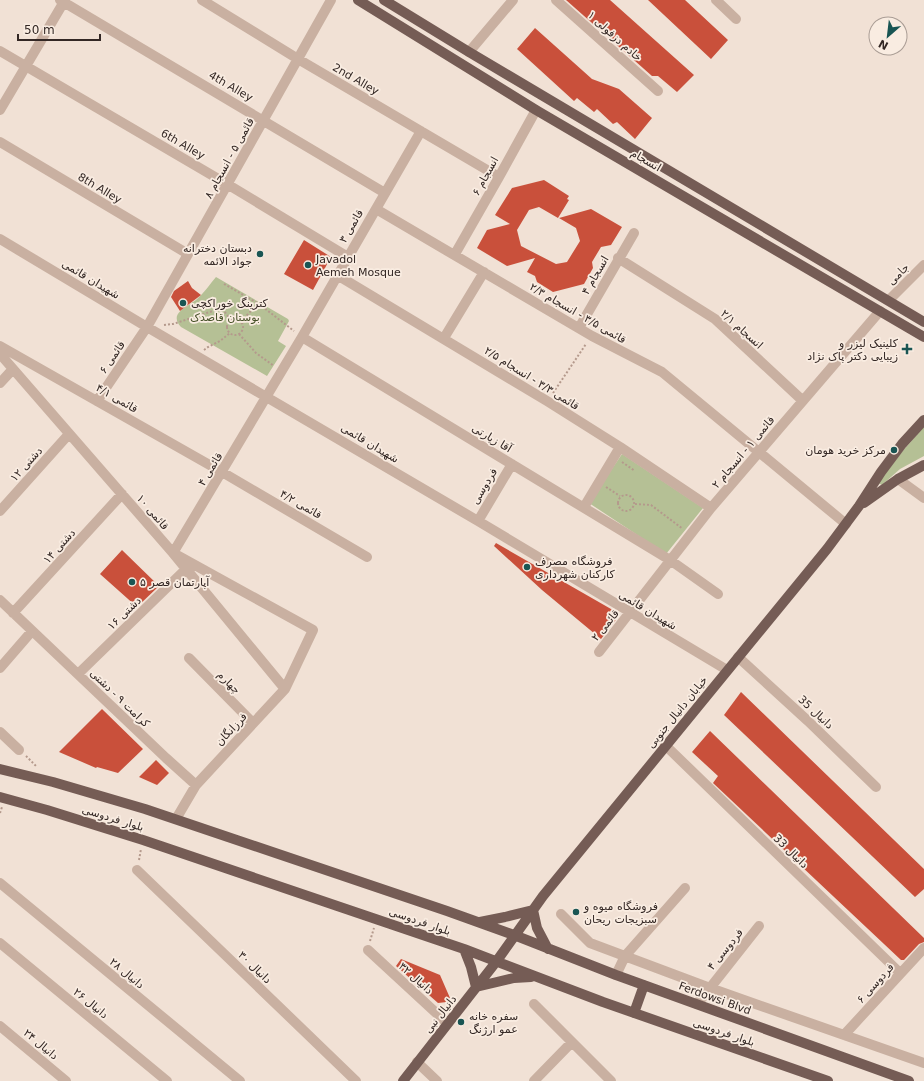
<svg xmlns="http://www.w3.org/2000/svg" width="924" height="1081" font-family="'DejaVu Sans','Noto Sans Arabic',sans-serif">
<style>
.green{fill:#b5c095}
.building{fill:#c9503b}
.lines{fill:none;stroke-linecap:round;stroke-linejoin:round}
.path{stroke:#b4998c;stroke-width:2;stroke-dasharray:2 2;stroke-linecap:butt}
.minor{stroke:#c9b0a1;stroke-width:10}
.major{stroke:#755c55;stroke-width:10}
.poi-dot{fill:#195553;stroke:#f9ece1;stroke-width:1.5}
.labels{text-anchor:middle;stroke-width:3.5;stroke-linejoin:round;paint-order:stroke}
.street-label{font-size:11px;fill:#332724;stroke:#f9ece1}
.poi-label{font-size:11px;fill:#332724;stroke:#f9ece1;text-anchor:start}
.park-label{font-size:11px;fill:#465128;stroke:#f9ece1}
</style>
<rect width="100%" height="100%" fill="#f1e1d5"/>
<!-- green -->
<path class="green" d="M216,277L288,319L289,321L278,341L286,346L267,376L181,327C168,313 188,307 197,299C204,293 210,284 216,277Z
M924,427V456L900,469L882,485L878,483L900,454Z
M622,454L703,508L666,554L589,503Z"/>
<!-- building -->
<path class="building" d="M566,0H610L694,75L677,92L658,76H652Z
M648,0H685L728,40L711,59Z
M535,28L592,79L619,89L652,118L635,139L617,122L613,124L597,109L594,112L577,98L574,101L517,49Z
M544,180L569,196L567,199L569,200L558,218L539,207L529,210L517,230L521,246L556,264L567,262L580,241L576,228L559,218L591,209L622,227L611,245L601,247L592,262L593,268L584,284L553,292L537,282L535,276L527,272L535,258L507,266L477,248L487,230L510,224L495,215L512,188Z
M304,240L331,257L313,290L284,274Z
M188,281L192,288L201,295L180,311L171,297L174,291Z
M496,543L611,609L617,614L618,617L601,639L542,590L494,546Z
M122,550L159,586L137,607L100,574Z
M741,692L924,869V889L915,897L724,715Z
M102,709L143,749L118,773L97,767L96,768L59,752Z
M710,731L924,938V942L919,944L904,960H901L713,783L718,776L692,752Z
M156,760L169,773L157,785L139,777Z
M401,959L440,975L450,998L447,1002L438,1003L396,966Z"/>
<g class="lines">
<!-- path -->
<path class="path" d="M224,284L259,304L294,331
M227 327a8 8 0 1 1 16 0a8 8 0 1 1-16 0Z
M241,321L258,304
M164,325L173,324L219,309L224,311L231,320
M239,334L256,353L274,366
M204,350L208,347L220,341L230,333
M553,393L586,344
M622,462L635,471
M606,487L620,496
M618 503a8 8 0 1 1 16 0a8 8 0 1 1-16 0Z
M635,504L651,505L683,529
M26,756L37,767
M0,813L2,807
M139,860L141,849
M370,941L374,928"/>
<!-- minor -->
<path class="minor" d="M60,0L385,193
M202,0L298,59L499,177
M556,0L658,91
M716,0L736,19
M0,51L227,184L348,257
M469,52L513,0
M0,110L65,0
M0,142L188,254
M376,209L592,336L662,372L846,524
M0,239L147,327L478,521L727,670
M455,254L499,177L536,110
M618,258L715,319L802,400
M337,275L547,401L620,447L711,508
M889,300L924,265
M579,328L634,233
M302,337L670,560L718,594
M444,338L484,272
M0,346L222,472L367,557
M0,354L173,553L285,689
M0,383L13,369
M97,401L147,327L331,0
M898,479L924,498
M584,507L620,447
M0,511L69,434
M478,521L512,464
M0,600L166,758L196,785L176,819
M13,613L122,494
M599,652L711,508L880,311
M738,657L808,721L876,787
M189,658L253,723
M0,668L32,631
M78,674L186,569
M0,732L19,750
M665,745L900,973
M196,785L285,689L313,630L173,553L302,337L421,131
M137,870L356,1081
M0,883L240,1081
M561,914L590,943L710,988L924,1063
M0,943L167,1081
M368,950L447,1023
M616,975L625,956L685,888
M534,1004L611,1081
M697,1004L710,988L759,926
M0,1026L66,1081
M844,1035L924,948
M417,1062L437,1081
M534,1081L572,1042"/>
<!-- major -->
<path class="major" d="M358,0L536,110L924,337
M384,0L469,52L924,322
M864,503L898,479L924,465
M0,769L53,782L145,809L447,911L514,935L616,975L909,1081
M0,797L47,810L143,840L464,949L603,1002L828,1081
M480,922L505,917L533,910L537,928L548,949
M464,949L471,967L476,987L514,978L531,977
M634,1013L644,985
M403,1081L496,962L543,896L827,549L859,506L881,472L902,444L924,420"/>
</g>
<!-- markers -->
<g class="poi-dot">
<circle cx="260" cy="254" r="4"/>
<circle cx="308" cy="265" r="4"/>
<circle cx="183" cy="303" r="4"/>
<path d="M905 343h4v4h4v4h-4v4h-4v-4h-4v-4h4z"/>
<circle cx="894" cy="450" r="4"/>
<circle cx="527" cy="567" r="4"/>
<circle cx="132" cy="582" r="4"/>
<circle cx="576" cy="912" r="4"/>
<circle cx="461" cy="1022" r="4"/>
</g>
<g class="labels">
<!-- street labels -->
<g class="street-label">
<text transform="translate(615 36) rotate(42)" y="4">خادم دزفولی ۱</text>
<text transform="translate(356 79) rotate(30)" y="4">2nd Alley</text>
<text transform="translate(231 86) rotate(30)" y="4">4th Alley</text>
<text transform="translate(183 144) rotate(30)" y="4">6th Alley</text>
<text transform="translate(229 158) rotate(-61)" y="4">قائمی ۵ - انسجام ۸</text>
<text transform="translate(646 160) rotate(30)" y="4">انسجام</text>
<text transform="translate(485 176) rotate(-61)" y="4">انسجام ۶</text>
<text transform="translate(100 188) rotate(31)" y="4">8th Alley</text>
<text transform="translate(351 226) rotate(-60)" y="4">قائمی ۳</text>
<text transform="translate(898 274) rotate(-45)" y="4">جامی</text>
<text transform="translate(595 275) rotate(-60)" y="4">انسجام ۴</text>
<text transform="translate(91 279) rotate(31)" y="4">شهیدان قائمی</text>
<text transform="translate(578 313) rotate(30)" y="4">قائمی ۳/۵ - انسجام ۲/۳</text>
<text transform="translate(742 329) rotate(42)" y="4">انسجام ۲/۱</text>
<text transform="translate(112 357) rotate(-56)" y="4">قائمی ۶</text>
<text transform="translate(532 378) rotate(32)" y="4">قائمی ۳/۳ - انسجام ۲/۵</text>
<text transform="translate(117 398) rotate(30)" y="4">قائمی ۴/۱</text>
<text transform="translate(492 438) rotate(31)" y="4">آقا زیارتی</text>
<text transform="translate(370 443) rotate(31)" y="4">شهیدان قائمی</text>
<text transform="translate(743 452) rotate(-50)" y="4">قائمی ۱ - انسجام ۲</text>
<text transform="translate(26 464) rotate(-48)" y="4">دشتی ۱۲</text>
<text transform="translate(210 469) rotate(-59)" y="4">قائمی ۴</text>
<text transform="translate(484 486) rotate(-59)" y="4">فردوسی</text>
<text transform="translate(301 504) rotate(30)" y="4">قائمی ۴/۲</text>
<text transform="translate(153 512) rotate(49)" y="4">قائمی ۱۰</text>
<text transform="translate(59 546) rotate(-48)" y="4">دشتی ۱۴</text>
<text transform="translate(648 610) rotate(31)" y="4">شهیدان قائمی</text>
<text transform="translate(124 613) rotate(-44)" y="4">دشتی ۱۶</text>
<text transform="translate(605 625) rotate(-51)" y="4">قائمی ۲</text>
<text transform="translate(229 682) rotate(45)" y="4">چهارم</text>
<text transform="translate(120 698) rotate(44)" y="4">کرامت ۹ - دشتی</text>
<text transform="translate(677 712) rotate(-51)" y="4">خیابان دانیال جنوبی</text>
<text transform="translate(816 712) rotate(43)" y="4">دانیال 35</text>
<text transform="translate(231 729) rotate(-47)" y="4">فرزانگان</text>
<text transform="translate(113 818) rotate(17)" y="4">بلوار فردوسی</text>
<text transform="translate(791 851) rotate(44)" y="4">دانیال 33</text>
<text transform="translate(420 921) rotate(19)" y="4">بلوار فردوسی</text>
<text transform="translate(725 949) rotate(-51)" y="4">فردوسی ۴</text>
<text transform="translate(255 967) rotate(44)" y="4">دانیال ۳۰</text>
<text transform="translate(127 973) rotate(40)" y="4">دانیال ۲۸</text>
<text transform="translate(416 978) rotate(42)" y="4">دانیال ۳۲</text>
<text transform="translate(875 983) rotate(-48)" y="4">فردوسی ۶</text>
<text transform="translate(715 998) rotate(20)" y="4">Ferdowsi Blvd</text>
<text transform="translate(91 1003) rotate(39)" y="4">دانیال ۲۶</text>
<text transform="translate(440 1014) rotate(-52)" y="4">دانیال نبی</text>
<text transform="translate(724 1032) rotate(19)" y="4">بلوار فردوسی</text>
<text transform="translate(41 1044) rotate(40)" y="4">دانیال ۲۴</text>
</g>
<!-- poi labels -->
<g class="poi-label">
<text x="252" y="252" text-anchor="end">دبستان دخترانه<tspan x="252" dy="13">جواد الائمه</tspan></text>
<text x="316" y="263">Javadol<tspan x="316" dy="13">Aemeh Mosque</tspan></text>
<text x="191" y="307">کترینگ خوراکچی</text>
<text x="898" y="347" text-anchor="end">کلینیک لیزر و<tspan x="898" dy="13">زیبایی دکتر پاک نژاد</tspan></text>
<text x="886" y="454" text-anchor="end">مرکز خرید هومان</text>
<text x="535" y="565">فروشگاه مصرف<tspan x="535" dy="13">کارکنان شهرداری</tspan></text>
<text x="140" y="586">آپارتمان قصر ۵</text>
<text x="584" y="910">فروشگاه میوه و<tspan x="584" dy="13">سبزیجات ریحان</tspan></text>
<text x="469" y="1020">سفره خانه<tspan x="469" dy="13">عمو ارژنگ</tspan></text>
</g>
<!-- park labels -->
<g class="park-label">
<text x="225" y="321">بوستان قاصدک</text>
</g>
</g>
<!-- north arrow -->
<g transform="translate(888 36) rotate(208)"><circle r="19" fill="#f9ece1" stroke="#aa9d95"/>
<path d="M0-3L7 15L0 10L-7 15Z" fill="#195553"/>
<text y="-6" font-size="11" font-weight="bold" text-anchor="middle" fill="#332724">N</text>
</g>
<!-- scale -->
<path d="M18 34v6h82v-6" fill="none" stroke="#332724" stroke-width="2"/>
<text x="24" y="34" font-size="12" fill="#332724" stroke="#f9ece1" stroke-width="3" paint-order="stroke">50 m</text>
</svg>
